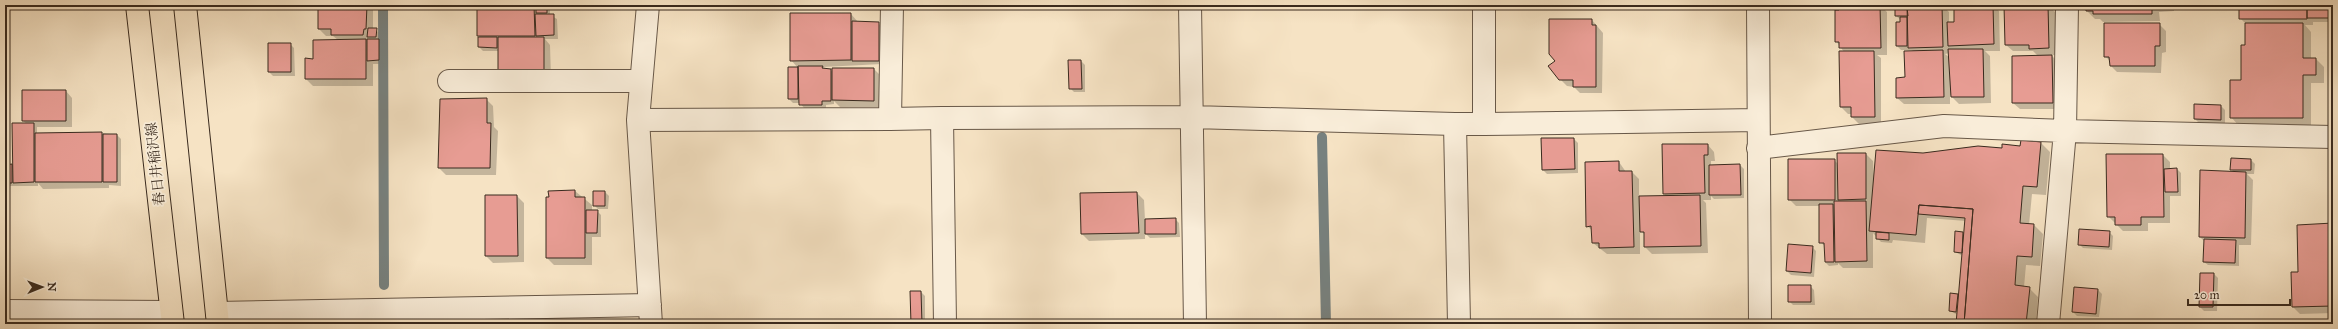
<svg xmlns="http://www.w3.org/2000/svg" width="2338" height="329" font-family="'IM FELL Great Primer','Noto Serif JP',serif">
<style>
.shadow{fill:#0003;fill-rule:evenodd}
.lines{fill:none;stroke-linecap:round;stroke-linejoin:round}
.stream{stroke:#77817f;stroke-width:10}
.building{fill:#e79c93;stroke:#392a1e}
.minor-casing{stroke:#685848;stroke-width:24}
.major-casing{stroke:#392a1e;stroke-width:24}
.minor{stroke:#f9edd9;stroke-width:22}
.major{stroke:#f6e3c4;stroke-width:22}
.labels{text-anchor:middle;stroke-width:3.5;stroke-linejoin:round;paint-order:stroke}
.street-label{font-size:14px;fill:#392a1e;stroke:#f9edd9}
</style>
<rect width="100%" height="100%" fill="#f6e3c4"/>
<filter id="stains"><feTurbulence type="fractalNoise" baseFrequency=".005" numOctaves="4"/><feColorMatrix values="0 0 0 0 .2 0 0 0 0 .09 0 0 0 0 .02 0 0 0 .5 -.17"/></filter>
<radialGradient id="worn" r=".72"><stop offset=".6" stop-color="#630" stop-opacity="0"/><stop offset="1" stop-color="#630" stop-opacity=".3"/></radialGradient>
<!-- shadow -->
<path class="shadow" d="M319,5H381V8H373V29L380,33L382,64H373V86H313L306,79L314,60L338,40L333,36H326L319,29Z
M478,5H550V15L557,19L558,39H545L550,45L551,77L499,51H483L479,47L481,38L478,35Z
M1511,5H1538V9H1515Z
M1575,5H1603V8H1578Z
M1880,5L1887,12V55H1877L1881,58V123L1859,124L1852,117V114H1848L1841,107L1844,52L1836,41Z
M1908,5H1942L1949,12V23H1954L1955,5H2048L2055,12L2056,55H2051L2059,63V109H2020L2013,103L2038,56L2033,51H2013L2006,45L2005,6H1994L1999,11L2000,51H1985L1990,56L1991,103L1959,104L1950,95V104H1904L1897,98L1914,52L1912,50H1901L1897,46L1901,20L1896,16L1908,8ZM1950,53V58L1945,54Z
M2087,5H2174V11L2159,12L2160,21L2103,22L2100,19H2095L2087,11Z
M2240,5H2333V22H2313V25H2305L2311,32V59H2316L2324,67V83H2311V126H2239L2231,117L2242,81L2246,45V24L2240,18Z
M851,14L858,22L878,23L882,27V64L823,67L833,72V69H874L881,76V107H840L834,101V104L826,105V108H804L800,103H793L789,99V68H798L791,60Z
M1592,20L1603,33L1602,93H1580L1574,87L1567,86L1560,79L1556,61Z
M2159,24L2166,31V52L2162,53L2161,73L2117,72L2111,66V62L2105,56Z
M290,44L294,48L295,76H273L269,72Z
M1081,61L1085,65V92H1074L1070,88Z
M66,91L72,98V127H37V134L101,133L117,135L121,139V186L109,185V188L43,189L38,183V186H5V166L13,165L27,124L23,121Z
M486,99L493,106L494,127L498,131L496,175H446L439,168Z
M2221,106L2225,110V123H2199L2195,119Z
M1574,139L1578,143V173L1547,174L1543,170Z
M2041,143L2050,152L2046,195L2032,194L2029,225H2034L2043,234L2040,266L2026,265L2024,287L2029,288L2038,297L2036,324H1957L1958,315L1950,311L1951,294L1959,295L1963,256L1955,252L1956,232L1965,233L1966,221L1927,218L1925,243L1893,240L1892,243L1881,242L1873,233V268H1843L1838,263V265L1829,266L1825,262V246L1820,242V206H1796L1789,199L1834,160L1838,164L1866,154L1873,161L1874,180L1923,154L2003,149Z
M1708,145L1714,152L1715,161H1711V166L1740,165L1744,169V198L1714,199L1711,196V200H1703L1706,203L1708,253L1652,254L1645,247V235L1640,230V254H1607L1593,243V231L1587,226L1619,162L1626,172H1632L1639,179V197H1667L1664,194Z
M2163,155L2170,162V170L2177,169L2181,173V196H2170V223H2148V231H2123L2108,216Z
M2251,160L2255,164L2254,174H2247L2253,180L2251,245H2239V266L2208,265L2204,262L2205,242L2200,237L2235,173L2231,169Z
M575,191L592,205V211H597L601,215V237H592V265H554L547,258Z
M605,192L609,196L608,209H598L594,205Z
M1137,193L1144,200L1145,220L1175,219L1179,223L1180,237L1150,238L1145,233V239L1089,241L1082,234Z
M517,196L524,203V262L493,263L486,256Z
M2333,224V313L2300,314L2293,307Z
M2109,232L2113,236L2112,250L2083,248L2079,244Z
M1812,247L1816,251L1814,277L1791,275L1787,271Z
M2214,274L2218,278L2217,311H2204L2200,307Z
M1810,286L1814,290L1815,305H1793L1789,301Z
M2098,290L2102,294L2099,317L2077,316L2073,312Z
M911,292H921L925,296V324H912Z
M2067,323L2085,324H2067Z"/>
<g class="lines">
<!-- stream -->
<path class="stream" d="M383,5L384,285
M1322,137L1326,324"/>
</g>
<!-- building -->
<path class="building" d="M318,5H367L366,29H364L363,35H331V29H318Z
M477,5H534L535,36H477Z
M536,5H547V13H536Z
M1839,5H1880L1881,48H1839V42H1835V10H1839Z
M1907,5H1942L1943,47L1908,48Z
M1954,5H1993L1994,44L1948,46L1947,22H1954Z
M2004,5H2048L2049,48L2029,49V45H2005Z
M2086,5H2152V14H2093V11H2086Z
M2239,5H2307V19H2239Z
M2307,5H2333V18H2307Z
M1895,7H1907L1908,16H1895Z
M790,13H851V60L790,61Z
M535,14H554V35L536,36Z
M1900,17H1907V46H1896V22H1900Z
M1549,19H1592V25H1596V87H1573V80H1559L1548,66L1555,61L1549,54Z
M852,21L879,22V61H852Z
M2104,23H2160V46H2155V66H2110L2109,57H2104Z
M2245,23H2303V58H2316V75H2303V118H2230V80H2241V45H2245Z
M368,28H377L376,37H367Z
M478,37H497V48L478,47Z
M498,37H544V71H498Z
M366,39V79H305V58L313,59V40Z
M367,39H379V60L367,61Z
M268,43H291V72H268Z
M1948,49H1983L1984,97H1951Z
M1943,50L1944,97L1896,98V78L1905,77L1904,51Z
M1839,51H1874L1875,117H1851V107H1840Z
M2052,55L2053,103H2012V56Z
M1068,60H1081L1082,89H1069Z
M798,66H823L822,68L831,69V101H822V105H799Z
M788,67H798V99H788Z
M832,68H874V101L832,100Z
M22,90H66V121H22Z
M487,98V123H491L490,168H438L440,99Z
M2194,104L2221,105V120L2194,119Z
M12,123H34V182L13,183Z
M102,132V182H35V133Z
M103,134H117V182H103Z
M1541,138H1574L1575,169L1542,170Z
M2021,140L2041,142L2037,187L2023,186L2020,223L2034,224L2032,257L2017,256L2015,285L2030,287L2026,324H1964L1973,209L1919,205L1916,235L1869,231L1876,150L1923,153L1978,146L2002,148V144L2020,146Z
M1662,144H1708V155H1704L1705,193L1663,194Z
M1837,153H1866V199L1838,200Z
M2106,154H2163L2164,217H2141V225H2115V217H2107Z
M2231,158L2251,159V170H2230Z
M1788,159H1835V200H1788Z
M1619,161V171H1632L1634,247L1599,248V243H1592L1591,226L1586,227L1585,162Z
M12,164V183H5V165Z
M1740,164L1741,195H1709V165Z
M2177,168L2178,192H2165L2164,169Z
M2200,170L2246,172L2245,238L2199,237Z
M575,190V197H585V258H546V197H549L548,191Z
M593,191H605V206H593Z
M1137,192L1139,233L1081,234L1080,193Z
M485,195H517L518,256H485Z
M1700,195L1701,246L1644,247V232H1640L1639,196Z
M1834,201H1866L1867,261L1835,262Z
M1819,204H1833L1834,262H1825L1824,243H1819Z
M1919,205L1973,209L1964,324H1956L1965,218L1918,214Z
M586,210H598L597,233H586Z
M1176,218V234H1145V219Z
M2333,223V306L2292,307L2291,272H2298L2297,225Z
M2079,229L2110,231L2109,247L2078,245Z
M1955,231L1963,232L1962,253L1954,252Z
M1876,232L1889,233V240L1876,239Z
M2204,239L2236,240L2235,263L2203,262Z
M1788,244L1813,246L1811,273L1786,271Z
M2200,273H2214L2213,307H2199Z
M1788,285H1811V302H1788Z
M2074,287L2098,289L2096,314L2072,312Z
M910,291H921L922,324H911Z
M1950,293L1958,294L1956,312L1949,311Z"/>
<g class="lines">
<defs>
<path id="minor" d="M648,5L638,120L651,324
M892,5L890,119L942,118L945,324
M1190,5L1195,324
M1758,5L1760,324
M449,81H641
M942,118L1192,117L1455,124
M638,120L890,119
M1484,124L1758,120
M1758,148L1944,126L2065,131L2333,137
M5,311L171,312
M217,313L650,305
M1459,324L1455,124H1484V5
M2048,324L2065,131L2067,5"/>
<path id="major" d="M137,5L173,324
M185,5L218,324"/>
</defs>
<!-- minor casing -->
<use href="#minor" class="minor-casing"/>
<!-- major casing -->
<use href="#major" class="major-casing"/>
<!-- minor -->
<use href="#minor" class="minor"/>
<!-- major -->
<use href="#major" class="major"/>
</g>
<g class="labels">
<!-- street labels -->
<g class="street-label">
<text transform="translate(155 164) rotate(-96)" y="5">春日井稲沢線</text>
</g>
</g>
<!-- margin -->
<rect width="2338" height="329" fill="none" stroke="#f6e3c4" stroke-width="20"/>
<rect x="6" y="6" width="2326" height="317" fill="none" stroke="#392a1e" stroke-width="2"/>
<rect x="10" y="10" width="2318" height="309" fill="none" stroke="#392a1e"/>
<!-- north arrow -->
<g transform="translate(42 287) rotate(89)" stroke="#f9edd9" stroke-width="3" paint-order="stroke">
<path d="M0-3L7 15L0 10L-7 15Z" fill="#392a1e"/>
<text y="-6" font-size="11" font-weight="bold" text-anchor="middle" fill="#392a1e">N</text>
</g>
<!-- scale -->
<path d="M2188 299v6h102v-6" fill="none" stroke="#392a1e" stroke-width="2"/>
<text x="2194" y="299" font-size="12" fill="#392a1e" stroke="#f9edd9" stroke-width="3" paint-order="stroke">20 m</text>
<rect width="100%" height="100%" filter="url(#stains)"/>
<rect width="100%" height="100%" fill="url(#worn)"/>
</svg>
